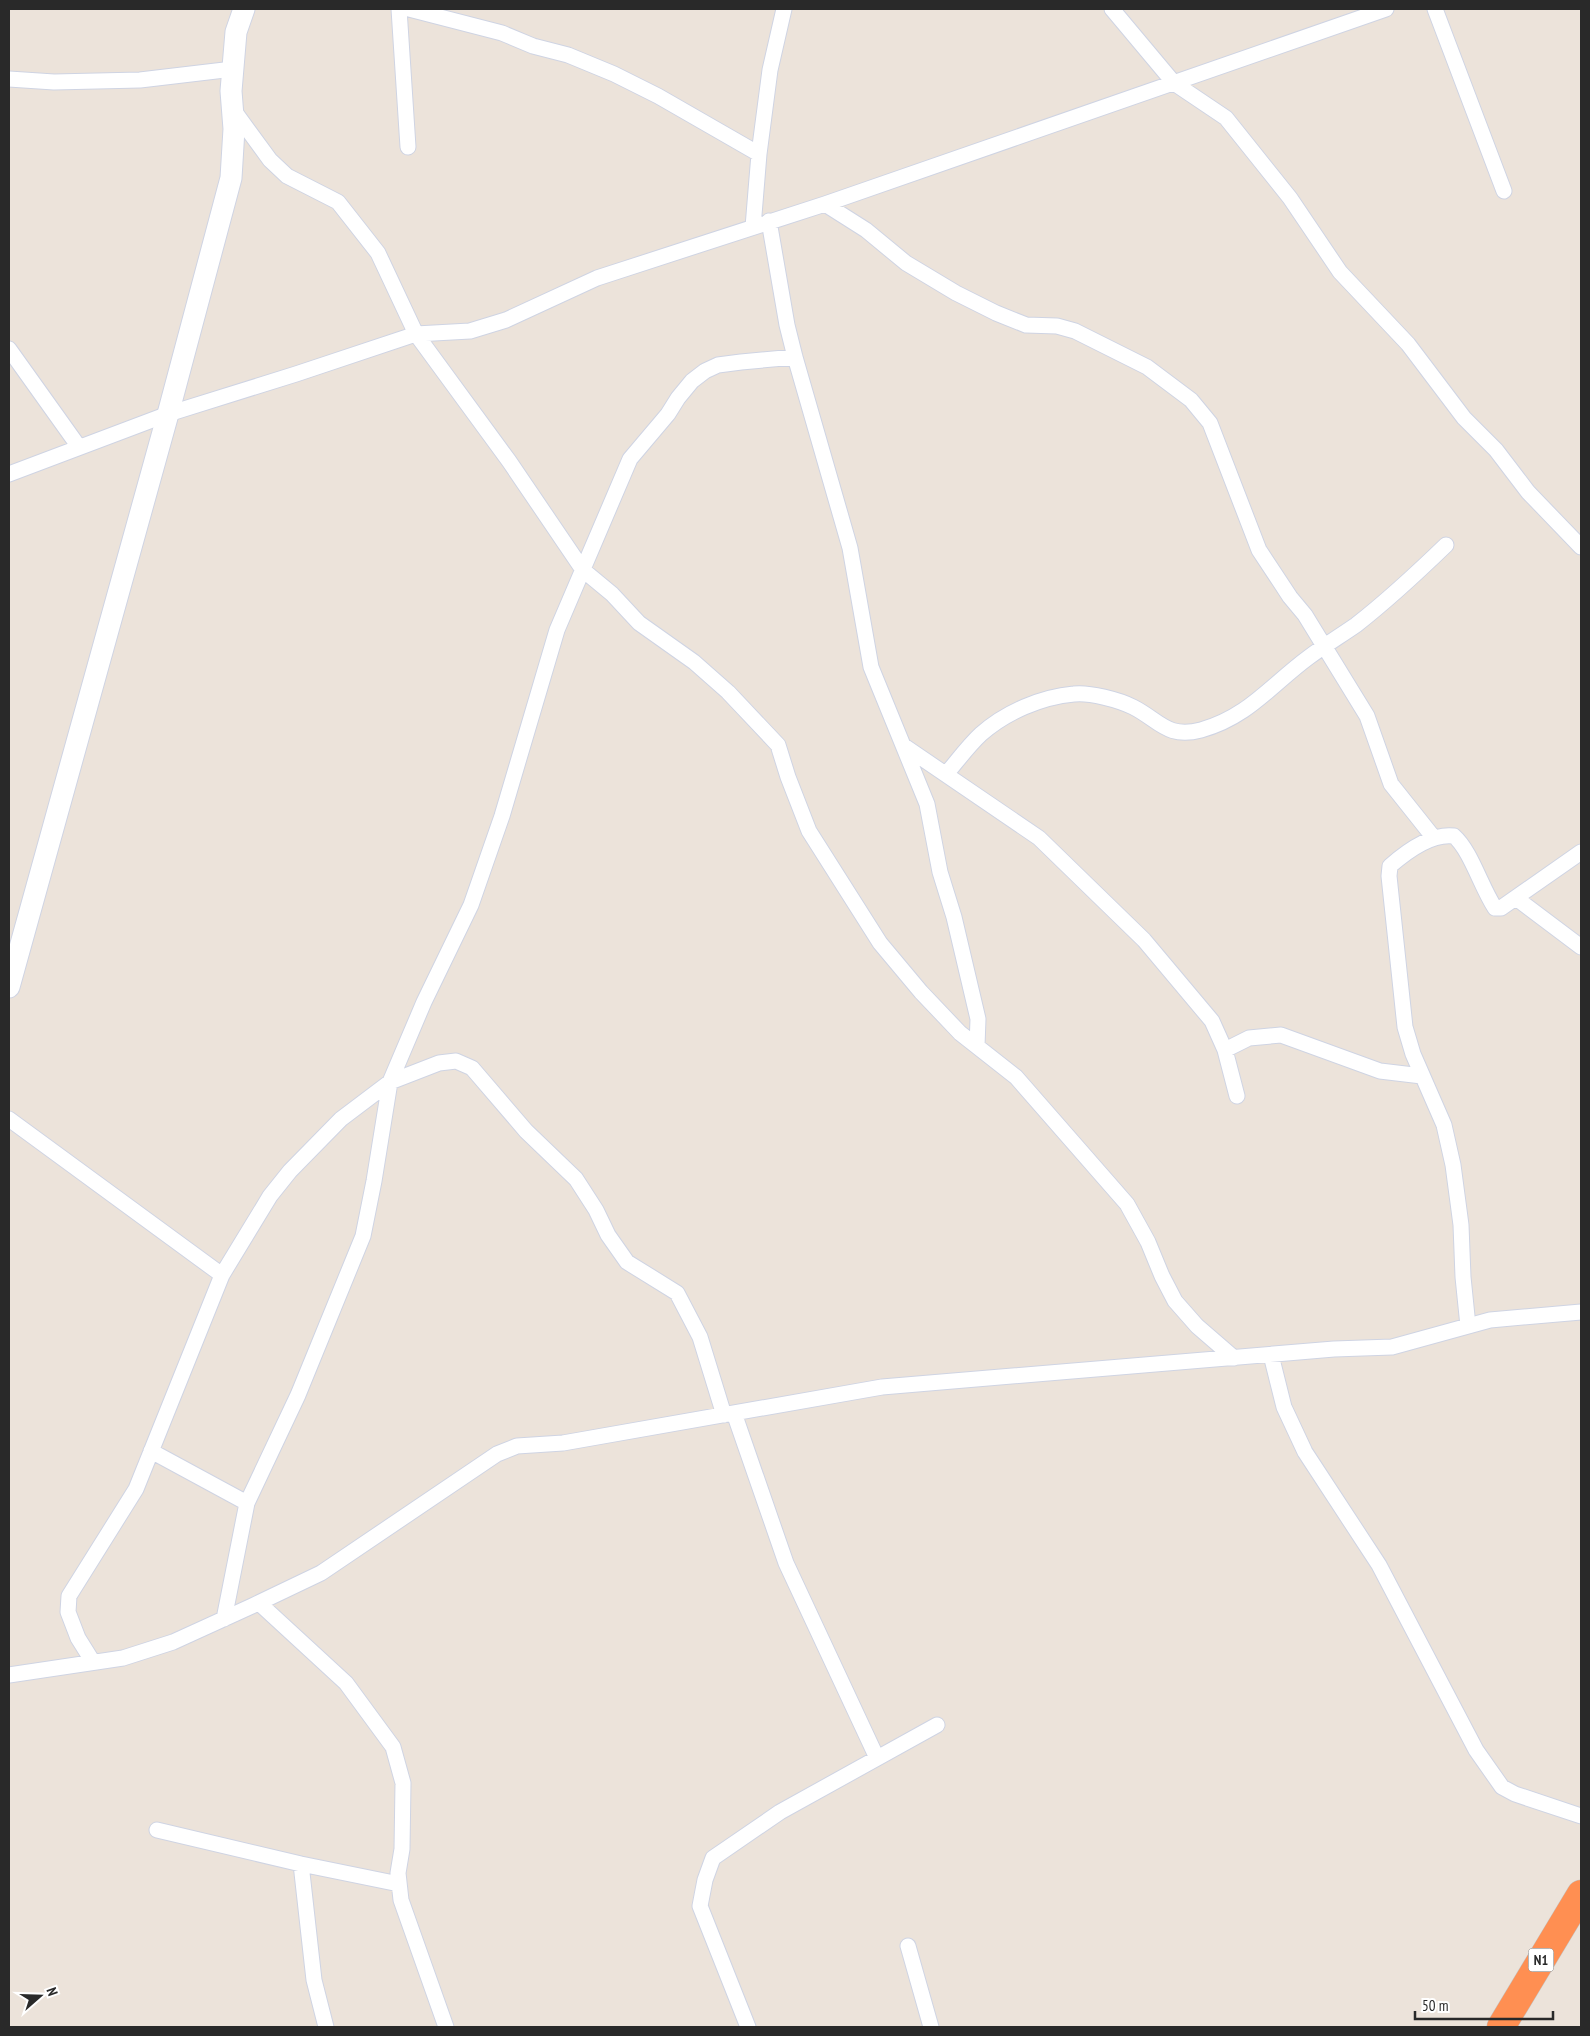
<svg xmlns="http://www.w3.org/2000/svg" width="1590" height="2036" font-family="'PT Sans Narrow',sans-serif">
<style>
.lines{fill:none;stroke-linecap:round;stroke-linejoin:round}
.street-casing{stroke:#cfd4e3;stroke-width:17}
.secondary-casing{stroke:#cfd4e3;stroke-width:23}
.highway-casing{stroke:#c3c3c3;stroke-width:29}
.street{stroke:#fff;stroke-width:15}
.secondary{stroke:#fff;stroke-width:21}
.highway{stroke:#ff8f52;stroke-width:28}
.labels{text-anchor:middle;stroke-width:4;stroke-linejoin:round;paint-order:stroke}
.shield{fill:#fff;stroke:#696969;stroke-width:1}
.shield-label{font-size:14px;font-weight:bold;fill:#292929}
</style>
<rect width="100%" height="100%" fill="#ece3da"/>
<g class="lines">
<defs>
<path id="street" d="M399,9L408,147
M409,9L502,33L533,46L568,55L614,74L658,96L759,154
M1112,9L1174,83L1226,118L1290,198L1340,272L1408,344L1464,418L1496,450L1528,492L1581,547
M1435,9L1504,191
M9,79L54,82L140,80L233,69
M232,108L270,160L287,176L338,202L378,253L416,334L509,461L583,570L612,594L639,623L694,662L728,692L778,745L788,777L809,831L880,943L921,992L960,1033L1016,1077L1127,1204L1148,1242L1162,1276L1175,1301L1197,1326L1234,1358
M825,204L866,230L906,263L956,293L996,313L1026,325L1057,326L1075,331L1147,367L1191,400L1210,423L1259,550L1290,597L1305,615L1367,716L1391,784L1434,838
M769,221L787,325L795,357L850,548L871,667L927,804L940,872L954,917L978,1019L977,1046
M753,227L759,154L770,70L784,9
M9,349L79,447
M9,474L168,414L296,374L416,334L470,331L506,320L597,278L825,204L1386,9
M904,746L1039,838L1144,940L1212,1021L1225,1050L1237,1096
M947,773C958,760 969,745 981,734C1006,712 1041,697 1074,694C1089,692 1119,700 1133,707C1159,720 1167,739 1201,730C1248,717 1271,685 1309,657C1324,646 1340,636 1356,625C1388,600 1417,573 1446,545
M1516,898L1581,947
M1225,1050L1249,1038L1281,1035L1380,1071L1422,1076
M9,1119L222,1275
M1468,1326L1463,1277L1461,1225L1453,1165L1444,1125L1413,1054L1405,1027L1389,876L1390,866C1407,851 1431,833 1454,836C1471,851 1481,887 1495,908H1501L1581,852
M1271,1355L1284,1407L1305,1452L1379,1565L1476,1750L1502,1787L1515,1794L1581,1816
M734,1413L786,1563L877,1758
M151,1451L247,1503
M259,1603L346,1683L393,1747L403,1783L402,1849L398,1873L401,1900L446,2027
M224,1619L247,1503L298,1395L363,1236L374,1181L390,1082L424,1002L471,905L502,816L557,630L630,459L668,414L678,398L692,381L705,371L718,365L741,362L795,357
M93,1662L78,1638L68,1612L69,1596L136,1489L222,1275L270,1196L290,1171L341,1119L390,1082L439,1063L456,1061L472,1068L526,1131L576,1179L596,1210L608,1235L627,1262L677,1293L700,1337L724,1415
M9,1675L123,1658L173,1642L252,1606L321,1573L497,1454L517,1446L563,1443L882,1387L1334,1349L1392,1347L1490,1320L1581,1312
M157,1830L301,1864L399,1884
M301,1864L314,1980L326,2027
M908,1946L931,2027
M748,2027L700,1906L705,1880L713,1858L780,1812L937,1725"/>
<path id="secondary" d="M9,987L168,414L231,178L234,129L231,91L236,32L244,9"/>
<path id="highway" d="M1501,2027L1581,1894"/>
</defs>
<!-- street casing -->
<use href="#street" class="street-casing"/>
<!-- secondary casing -->
<use href="#secondary" class="secondary-casing"/>
<!-- highway casing -->
<use href="#highway" class="highway-casing"/>
<!-- street -->
<use href="#street" class="street"/>
<!-- secondary -->
<use href="#secondary" class="secondary"/>
<!-- highway -->
<use href="#highway" class="highway"/>
</g>
<g class="labels">
<!-- shield labels -->
<rect class="shield" x="1528.5" y="1948.5" width="25" height="23" rx="4"/>
<g class="shield-label">
<text x="1541" y="1965">N1</text>
</g>
</g>
<!-- border -->
<rect width="1590" height="2036" fill="none" stroke="#292929" stroke-width="20"/>
<!-- north arrow -->
<g transform="translate(40 1996) rotate(70)" stroke="#ffffff" stroke-width="4" paint-order="stroke">
<path d="M0-4L9 19L0 12L-9 19Z" fill="#292929"/>
<text y="-8" font-size="14" font-weight="bold" text-anchor="middle" fill="#292929">N</text>
</g>
<!-- scale -->
<path d="M1415 2011v8h138v-8" fill="none" stroke="#292929" stroke-width="2.5"/>
<text x="1422" y="2011" font-size="15" fill="#292929" stroke="#ffffff" stroke-width="4" paint-order="stroke">50 m</text>
</svg>
